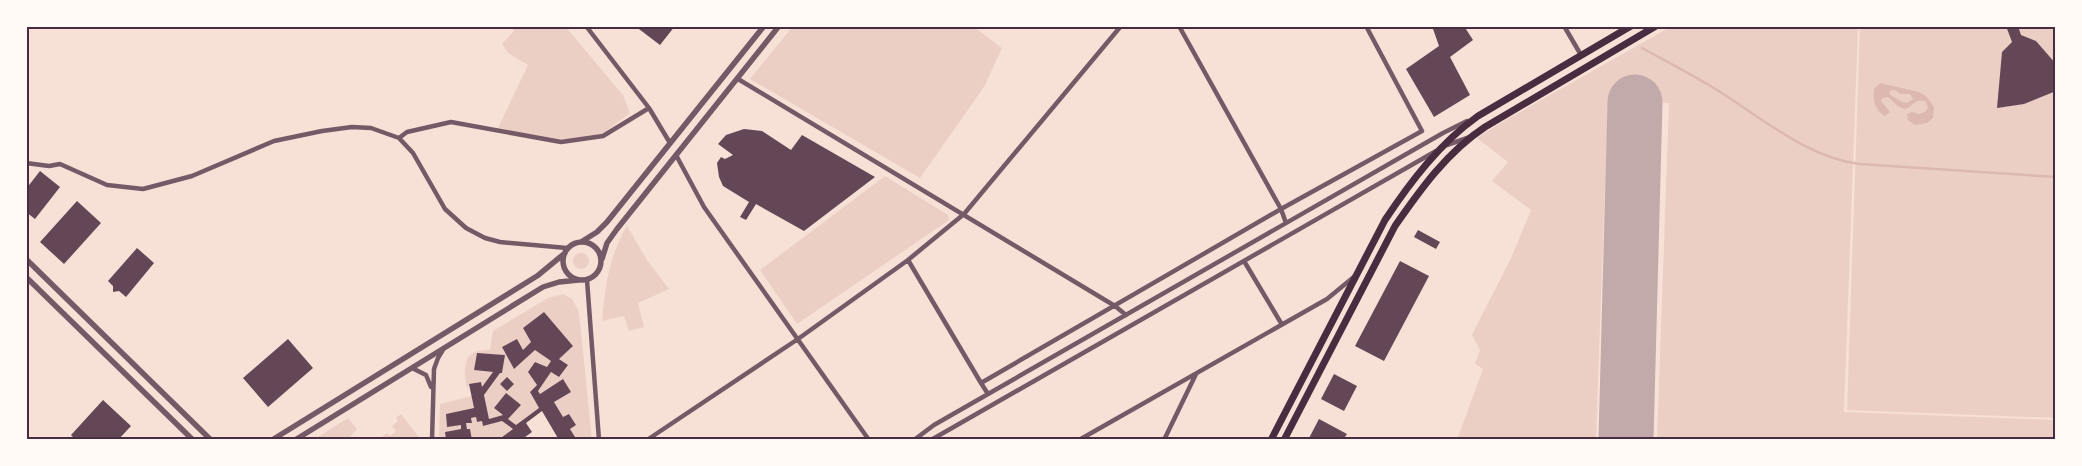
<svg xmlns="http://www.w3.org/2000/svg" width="2082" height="466" font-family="Quicksand,sans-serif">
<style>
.green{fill:#ebcfc5}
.water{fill:#dcb8b0;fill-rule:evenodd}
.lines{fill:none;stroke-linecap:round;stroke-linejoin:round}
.stream{stroke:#dcb8b0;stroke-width:2.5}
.runway{stroke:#c3aaaa;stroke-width:55}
.building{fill:#644757}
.minor{stroke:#755966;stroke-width:4.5}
.tertiary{stroke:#755966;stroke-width:5.5}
.primary{stroke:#4a2c40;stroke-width:7}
.neatline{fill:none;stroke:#4a2c40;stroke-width:2}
</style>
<rect width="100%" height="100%" fill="#f7e1d7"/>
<!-- green -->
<path class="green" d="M511,26H541L545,29L549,26H565L623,95L630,113L598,137L561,142L497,130L528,65L508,53L502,44L514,31Z
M793,26H973L1002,48L984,87L920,178L750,79Z
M1672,26H1858L1844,412L2056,420V440H1657L1669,103L1608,101L1596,440H1457L1483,369L1475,364L1480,350L1472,335L1512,256L1531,210L1492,181L1508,162L1477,138L1499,124Z
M1860,26H2056V418L1847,410Z
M885,176L948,215L949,220L797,324L760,270Z
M627,226L647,260L669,289L638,303L644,327L629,331L624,316L602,321C605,287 609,256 627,226Z
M573 261a8 8 0 1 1 16 0a8 8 0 1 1-16 0Z
M563,294L572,299L579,312L592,440H577L570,429L576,425L569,414L563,417L554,402L540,394L538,391L551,372L559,377L567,365L559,359L573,346L544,312L523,328L531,342L523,350L502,347L514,369L535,350L551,361L547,367L535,362L528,372L537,385L530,392L539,408L516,425L508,419L521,405L506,393L494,408L503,415L489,419L484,395L500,373H502L504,355L477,353L474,370L493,372L482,387L481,382L469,384L467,389C465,378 462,359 473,353C478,350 485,350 490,350L493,331L548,298Z
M472,396L474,408L446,414L447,426L461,425V429L445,432L446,440H439L440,404Z
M401,414L421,440H378L387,433L390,436L396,431L392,426L398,421L396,418Z
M476,417L477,422L482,421L483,426L502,421L513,429L498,440H472L466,423H472L471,418Z
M348,418L357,429L347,440H313Z"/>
<!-- water -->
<path class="water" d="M1880,83L1919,92L1927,97L1934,107L1933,118L1927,123L1915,125L1908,120L1907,114L1912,112L1919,114L1925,112L1928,108L1926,102C1916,97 1914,105 1906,109L1899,107L1888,97L1883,98L1881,101L1890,112L1885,116C1874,110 1873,99 1874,89ZM1895,90L1901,94H1910L1913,99L1907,103L1902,102L1889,94L1891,90Z"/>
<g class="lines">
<!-- stream -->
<path class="stream" d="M1642,48C1671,64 1701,79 1728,97C1769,124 1811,158 1860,164L2056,177"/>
<!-- runway -->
<path class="runway" d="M1626,440L1635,102"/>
</g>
<!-- building -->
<path class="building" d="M635,26H675L660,45Z
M1432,26H1464L1473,40L1450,57L1470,95L1434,117L1406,69L1439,46Z
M2006,26H2018L2021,35L2036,41L2056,64V91L2024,104L1997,108L2002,52L2012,42Z
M744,129L762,131L791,150L802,135L875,177L804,231L756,204L746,220L740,217L749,202L723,186L719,177L717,163L721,157L725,159L733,155L718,144L726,135Z
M40,171L60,187L35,219L26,212V189Z
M77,201L101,223L64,264L40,242Z
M1418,230L1440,242L1436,249L1414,237Z
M137,248L154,263L126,297L119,291L113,292V286L108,281Z
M1400,261L1429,276L1384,361L1355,346Z
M544,312L573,346L559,359L568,365L559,377L551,372L538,391L540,394L563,379L571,392L554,402L563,417L569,414L576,425L570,429L577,440H559L542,411L526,423L532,432L521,440H498L513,429L502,421L483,426L482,421L477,422L476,417L471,418L472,423H466L467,429H470L472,440H446L445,432L461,429V425L447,427L446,414L474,408L469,384L481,382L482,387L493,372L474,370L477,353L505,355L502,373H500L484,395L489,419L503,415L494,408L506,393L521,405L508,419L516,425L539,408L530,392L537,385L528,372L535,362L547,367L551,361L535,350L514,369L502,347L517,339L523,350L531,342L523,328Z
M288,339L313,368L268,407L243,378Z
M1334,374L1357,386L1344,411L1321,399Z
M507,377L514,384L507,391L500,384Z
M103,400L131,426L118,440H76L71,435Z
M1319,419L1347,434L1343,440H1308Z"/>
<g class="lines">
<!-- minor -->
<path class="minor" d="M586,26L649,108L670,143
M1179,26L1281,209L1286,223
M1564,26L1581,55
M738,79L1115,306L1126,315
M399,138L407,132L451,122L561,142L603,136L649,108
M1447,145L1470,137
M676,155L704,207L869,440
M26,163L49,166L60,164L107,185L143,189L192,176L274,141L322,131L352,127L371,128L399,138L413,153L445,209L466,228L485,238L500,242L567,248
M908,260L981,383
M1244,261L1281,323
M587,280L599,440
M412,368L426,375L431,387
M988,394L981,383L1281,209L1422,131L1366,26
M432,440L434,369L438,358L444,348
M647,440L798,339L908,260L964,214L1121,26
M914,440L934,425L1443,133L1467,121
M931,440L1436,151
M1079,440L1327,299L1355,276
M1164,440L1196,374"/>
<!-- tertiary -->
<path class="tertiary" d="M563 261a19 19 0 1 1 38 0a19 19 0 1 1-38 0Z
M581,242L597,232L607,222L764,26
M26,259L211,440
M602,259L607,243L617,229L779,26
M26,277L193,440
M272,440L537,276L565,253
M295,440L543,287L559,282L579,280"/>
<!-- primary -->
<path class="primary" d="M1271,440L1385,220C1411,181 1440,143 1478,116L1631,26
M1284,440L1395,226C1420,190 1447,152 1485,127L1656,26"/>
</g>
<!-- border -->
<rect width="2082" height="466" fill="none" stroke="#fffaf5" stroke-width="55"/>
<rect x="28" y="28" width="2026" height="410" class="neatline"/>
</svg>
